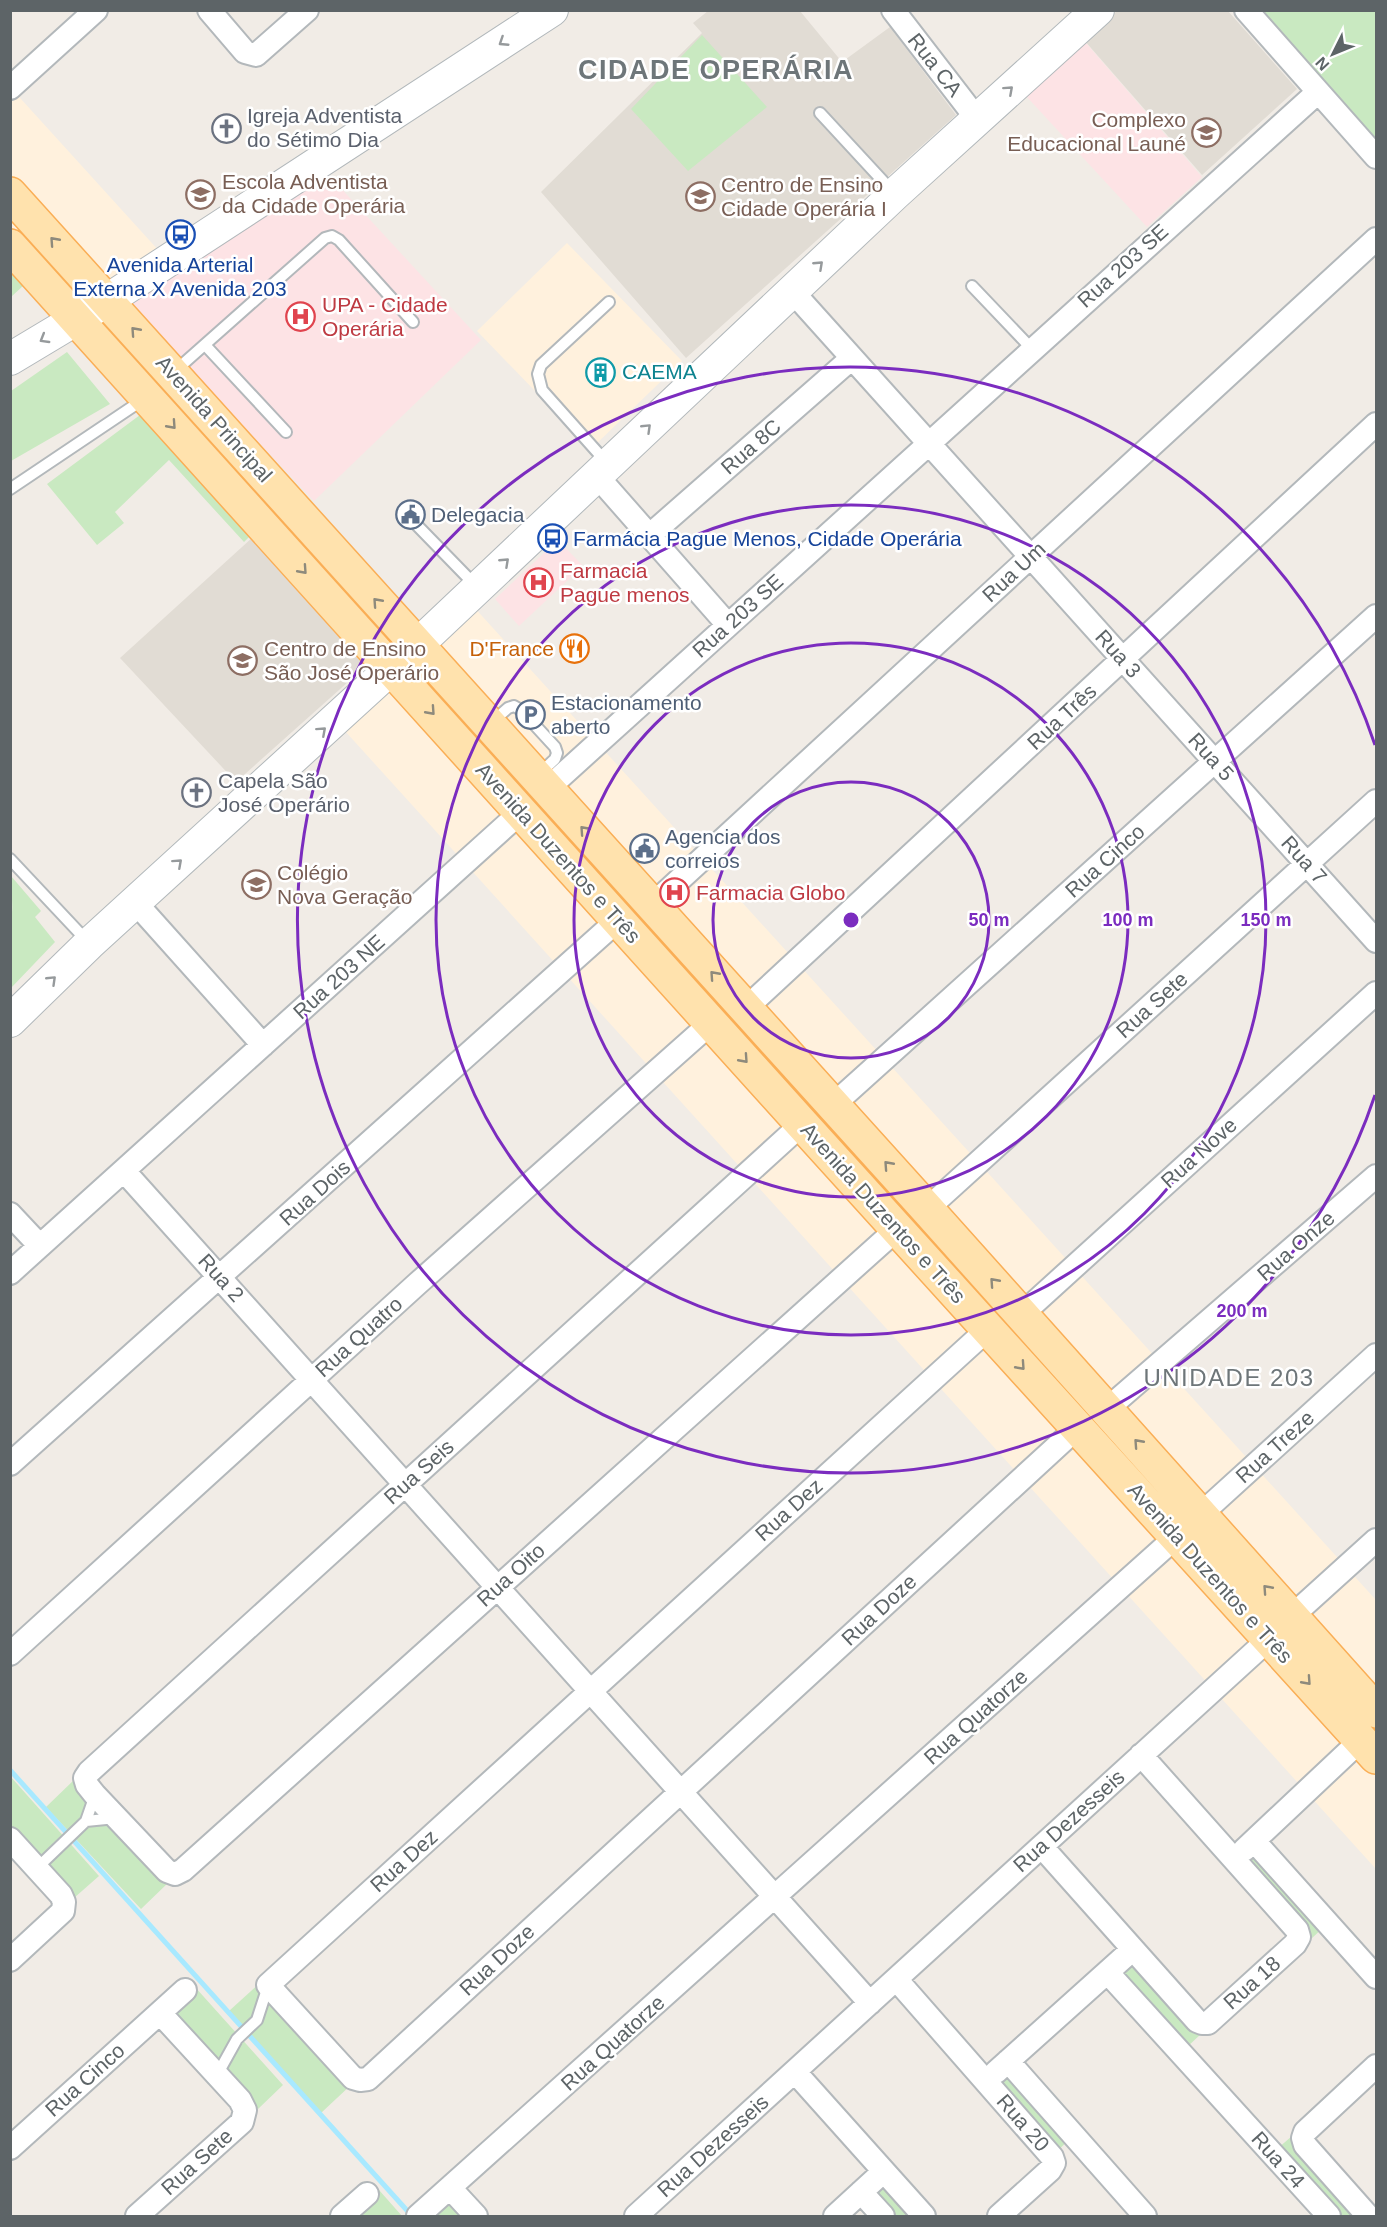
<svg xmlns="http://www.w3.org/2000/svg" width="1387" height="2227" font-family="Arial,sans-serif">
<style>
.commercial{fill:#fff1dd}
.education{fill:#e1dcd4}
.medical{fill:#fde3e5}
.green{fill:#c9e9c1}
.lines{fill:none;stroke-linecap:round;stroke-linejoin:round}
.stream{stroke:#a8e9ff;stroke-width:5}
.service-casing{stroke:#b3b8bb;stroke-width:14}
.minor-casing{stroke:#b3b8bb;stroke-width:26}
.secondary-casing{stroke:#b2b8bb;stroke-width:34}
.primary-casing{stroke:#faae56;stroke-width:36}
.service{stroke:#fff;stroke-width:10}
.minor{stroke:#fff;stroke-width:22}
.secondary{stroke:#fff;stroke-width:32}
.primary{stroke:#ffe2ad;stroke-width:33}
.oneway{stroke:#969a9c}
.oneway2{stroke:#8e8a7c}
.ring{fill:none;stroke:#7b2cbf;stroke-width:3}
.labels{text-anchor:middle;stroke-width:5;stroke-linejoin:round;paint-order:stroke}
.street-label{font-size:21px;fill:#5d6467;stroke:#fff}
.worship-label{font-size:21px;fill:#5b616d;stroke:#fff;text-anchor:start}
.education-label{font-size:21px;fill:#785e54;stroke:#fff;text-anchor:start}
.transit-label{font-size:21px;fill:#164399;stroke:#fff}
.health-label{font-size:21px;fill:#be3a42;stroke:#fff;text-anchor:start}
.culture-label{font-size:21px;fill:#0d838f;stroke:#fff;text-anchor:start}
.service-label{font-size:21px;fill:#4e5e75;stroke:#fff;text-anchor:start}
.food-label{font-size:21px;fill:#c56008;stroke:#fff;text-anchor:end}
.quarter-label{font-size:24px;letter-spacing:1.5px;fill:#6e7679;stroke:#fff}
.district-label{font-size:27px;font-weight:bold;letter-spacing:1.5px;fill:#6e7679;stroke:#fff}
.centre{fill:#7b2cbf;stroke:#fff;stroke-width:3}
.ring-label{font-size:18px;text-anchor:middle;font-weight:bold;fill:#7b2cbf;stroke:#fff;stroke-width:5;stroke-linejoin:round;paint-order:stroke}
</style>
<rect width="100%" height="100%" fill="#f1ece6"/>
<!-- commercial -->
<path class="commercial" d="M11,88L160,252L112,288L416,634L462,594L1376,1600V1869L345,731L393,687L11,270Z
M567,243L682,361L591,449L477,331Z"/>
<!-- education -->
<path class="education" d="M708,11H800L842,62L890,27L956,115L686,358L541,192L702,33L693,23Z
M1117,11H1228L1297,89L1202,175L1084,40Z
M253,537L367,665L236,782L120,658Z"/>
<!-- medical -->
<path class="medical" d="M1086,43L1202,177L1147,227L1026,96Z
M325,171L481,340L314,501L120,295Z
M558,540L583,566L519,626L495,599Z"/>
<!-- green -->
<path class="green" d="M1262,11H1376V142Z
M702,35L767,107L688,171L631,109Z
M11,270L24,285L11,297Z
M121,331L391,631L381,640L112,339Z
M67,352L110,404L11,461V391Z
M140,415L250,536L244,542L169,460L115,512L124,523L97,545L47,484Z
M11,876L41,911L35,917L55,942L11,988L10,922C15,908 10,891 11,876Z
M10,1776L99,1876L74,1898L11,1827Z
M75,1779L169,1882L141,1909L46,1807Z
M1254,1846L1326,1925L1311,1939L1239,1859Z
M1131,1958L1201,2034L1187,2047L1117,1970Z
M260,1983L352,2084L321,2113L229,2011Z
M195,1987L283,2085L258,2109L172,2010Z
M1011,2070L1070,2139L1055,2153L996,2084Z
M1292,2136L1362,2216H1336L1277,2149Z
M883,2178L917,2216H891L869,2192Z
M379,2190L402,2216H361L355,2210Z
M453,2196L470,2216H429Z"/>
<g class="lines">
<!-- stream -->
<path class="stream" d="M10,1770L412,2216"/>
<defs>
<path id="service" d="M820,113L893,192
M972,286L1032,349
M205,345L286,432
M175,371L325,238L332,236L339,240L413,322
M607,463L542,390L538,374L541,365L609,302
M10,489L144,399
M407,515L476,586
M491,723L508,708L514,706L521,710L555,747L557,753L555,759L538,775
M10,859L88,942
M86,1821L116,1818
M37,1868L86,1821L95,1795
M217,2075L237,2039L257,2020L268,1986"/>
<path id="minor" d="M209,10L245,52L256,55L307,10
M893,10L977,119
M1246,10L1376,157
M10,88L96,10
M792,291L1376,941
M597,476L728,625
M650,535L852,358
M547,789L1318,92
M135,902L263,1045
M652,905L1376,239
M745,1009L1376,424
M833,1105L1376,616
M802,1124L89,1772L85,1778L87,1785L95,1795L167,1871L175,1874L183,1870L897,1229
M124,1171L870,2003
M927,1209L1376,801
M10,1214L40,1246
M10,1273L521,812
M1022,1314L1376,993
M988,1329L268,1985L353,2078L360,2080L368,2079L1077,1428
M1107,1409L1376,1176
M10,1464L618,920
M1201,1514L1376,1355
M1292,1616L1376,1540
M10,1654L417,1284L711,1023
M10,1839L61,1895L64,1902L63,1911L10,1960
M1254,1841L1376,1977
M1042,1847L1197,2021L1202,2023H1208L1295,1944L1299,1937L1297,1930L1141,1755
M1244,1850L1361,1740
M1108,1973L1329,2216
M896,1979L1052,2157L1054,2163L1050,2170L999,2216
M1008,2061L1145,2216
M795,2072L924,2216
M996,2072L1132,1950
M10,2148L185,1990
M451,2189L476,2216
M861,2192L883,2216
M137,2216L242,2122L245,2110L240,2100L160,2013
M342,2216L367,2194
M418,2216L1176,1537
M636,2216L1269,1639
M835,2216L883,2172
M1368,2216L1305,2145L1303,2138L1305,2132L1376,2066"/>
<path id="secondary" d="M10,359L100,305L552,10
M10,1021L89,944L430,633L895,194L1098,10"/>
<path id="primary" d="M10,194L927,1209L1376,1711
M10,246L802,1124L1376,1757"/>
</defs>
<!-- service casing -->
<use href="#service" class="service-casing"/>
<!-- minor casing -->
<use href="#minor" class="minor-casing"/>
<!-- secondary casing -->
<use href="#secondary" class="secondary-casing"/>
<!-- primary casing -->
<use href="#primary" class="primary-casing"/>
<!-- service -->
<use href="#service" class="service"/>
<!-- minor -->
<use href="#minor" class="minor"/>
<!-- secondary -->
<use href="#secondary" class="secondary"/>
<!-- primary -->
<use href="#primary" class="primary"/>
</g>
<!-- one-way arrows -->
<defs><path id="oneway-chevron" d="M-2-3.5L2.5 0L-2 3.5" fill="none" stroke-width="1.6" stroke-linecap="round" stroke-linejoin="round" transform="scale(1.5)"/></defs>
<g class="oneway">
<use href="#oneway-chevron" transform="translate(503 42) rotate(147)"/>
<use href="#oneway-chevron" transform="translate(1009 90) rotate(-42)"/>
<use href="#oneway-chevron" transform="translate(819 265) rotate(-43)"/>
<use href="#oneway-chevron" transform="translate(44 339) rotate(149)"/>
<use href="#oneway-chevron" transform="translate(647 428) rotate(-44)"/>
<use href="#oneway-chevron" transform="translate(505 562) rotate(-43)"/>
<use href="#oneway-chevron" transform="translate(322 731) rotate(-42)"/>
<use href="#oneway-chevron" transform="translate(178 863) rotate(-42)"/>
<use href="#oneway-chevron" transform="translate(52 980) rotate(-44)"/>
</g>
<g class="oneway2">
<use href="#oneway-chevron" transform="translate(54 241) rotate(-132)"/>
<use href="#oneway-chevron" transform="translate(135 331) rotate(-132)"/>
<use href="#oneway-chevron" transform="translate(172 425) rotate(48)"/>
<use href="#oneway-chevron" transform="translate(303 570) rotate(48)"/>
<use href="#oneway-chevron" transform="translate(377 602) rotate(-132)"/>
<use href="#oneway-chevron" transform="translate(431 711) rotate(48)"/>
<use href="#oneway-chevron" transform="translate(584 830) rotate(-132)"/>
<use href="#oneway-chevron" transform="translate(714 975) rotate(-132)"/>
<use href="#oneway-chevron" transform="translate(744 1059) rotate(48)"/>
<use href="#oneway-chevron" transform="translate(888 1165) rotate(-132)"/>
<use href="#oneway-chevron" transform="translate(994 1282) rotate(-132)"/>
<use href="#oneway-chevron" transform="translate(1021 1366) rotate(48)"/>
<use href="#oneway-chevron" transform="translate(1138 1443) rotate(-132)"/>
<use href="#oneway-chevron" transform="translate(1267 1589) rotate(-132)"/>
<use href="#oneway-chevron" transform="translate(1307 1681) rotate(48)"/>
</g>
<!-- distance rings -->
<g class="ring">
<circle cx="851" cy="920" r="138"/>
<circle cx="851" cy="920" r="277"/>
<circle cx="851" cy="920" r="415"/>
<path d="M1375 1095A553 553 0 1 1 1375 745"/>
</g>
<!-- icons -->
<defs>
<symbol id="church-ring" viewBox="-11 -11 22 22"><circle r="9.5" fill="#fff" stroke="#6b7280" stroke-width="1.5"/><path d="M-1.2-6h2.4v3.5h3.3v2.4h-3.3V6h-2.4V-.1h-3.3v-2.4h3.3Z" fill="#6b7280"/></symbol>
<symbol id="school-ring" viewBox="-11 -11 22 22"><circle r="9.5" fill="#fff" stroke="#8d6e63" stroke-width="1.5"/><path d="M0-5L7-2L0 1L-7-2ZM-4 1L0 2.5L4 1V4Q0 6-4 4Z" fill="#8d6e63"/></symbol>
<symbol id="bus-ring" viewBox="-11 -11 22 22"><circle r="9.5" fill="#fff" stroke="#1a4fb4" stroke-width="1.5"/><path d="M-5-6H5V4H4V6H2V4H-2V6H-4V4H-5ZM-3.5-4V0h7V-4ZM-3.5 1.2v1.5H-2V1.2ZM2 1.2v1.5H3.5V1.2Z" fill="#1a4fb4"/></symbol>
<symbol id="hospital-ring" viewBox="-11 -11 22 22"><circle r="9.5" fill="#fff" stroke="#e0444e" stroke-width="1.5"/><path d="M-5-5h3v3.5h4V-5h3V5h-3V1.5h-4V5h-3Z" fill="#e0444e"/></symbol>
<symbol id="building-ring" viewBox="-11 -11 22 22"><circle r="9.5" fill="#fff" stroke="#0f9aa8" stroke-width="1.5"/><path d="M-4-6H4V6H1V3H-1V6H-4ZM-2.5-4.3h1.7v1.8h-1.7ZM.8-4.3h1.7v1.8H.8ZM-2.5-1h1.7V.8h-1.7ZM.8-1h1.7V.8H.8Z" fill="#0f9aa8"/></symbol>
<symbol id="civic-ring" viewBox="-11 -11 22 22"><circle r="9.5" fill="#fff" stroke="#5c6f8a" stroke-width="1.5"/><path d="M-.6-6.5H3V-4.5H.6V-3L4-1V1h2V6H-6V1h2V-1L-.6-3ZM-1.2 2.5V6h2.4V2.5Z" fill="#5c6f8a"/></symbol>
<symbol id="restaurant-ring" viewBox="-11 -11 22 22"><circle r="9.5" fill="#fff" stroke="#e8710a" stroke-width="1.5"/><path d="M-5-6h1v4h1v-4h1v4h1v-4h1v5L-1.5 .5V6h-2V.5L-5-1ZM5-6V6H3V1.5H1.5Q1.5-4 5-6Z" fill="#e8710a"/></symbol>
<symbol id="parking-ring" viewBox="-11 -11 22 22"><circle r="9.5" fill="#fff" stroke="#5c6f8a" stroke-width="1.5"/><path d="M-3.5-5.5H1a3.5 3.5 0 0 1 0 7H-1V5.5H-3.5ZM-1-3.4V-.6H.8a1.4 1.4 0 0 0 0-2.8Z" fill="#5c6f8a"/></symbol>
</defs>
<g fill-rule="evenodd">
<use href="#church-ring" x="210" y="112" width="33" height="33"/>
<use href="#school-ring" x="1190" y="116" width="33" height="33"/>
<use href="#school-ring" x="184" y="178" width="33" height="33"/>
<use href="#school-ring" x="684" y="180" width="33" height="33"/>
<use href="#bus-ring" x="164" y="218" width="33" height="33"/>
<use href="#hospital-ring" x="284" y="300" width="33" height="33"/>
<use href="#building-ring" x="584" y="356" width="33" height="33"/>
<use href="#civic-ring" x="394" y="498" width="33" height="33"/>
<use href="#bus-ring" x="536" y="522" width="33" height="33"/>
<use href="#hospital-ring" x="522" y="566" width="33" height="33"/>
<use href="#restaurant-ring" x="558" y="632" width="33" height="33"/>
<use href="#school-ring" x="226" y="644" width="33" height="33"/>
<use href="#parking-ring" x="514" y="698" width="33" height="33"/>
<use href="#church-ring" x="180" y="776" width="33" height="33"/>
<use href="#civic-ring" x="628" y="832" width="33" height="33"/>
<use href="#school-ring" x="240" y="868" width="33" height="33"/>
<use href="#hospital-ring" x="658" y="876" width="33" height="33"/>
</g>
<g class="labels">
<!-- street labels -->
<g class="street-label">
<text transform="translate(935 65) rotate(52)" y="7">Rua CA</text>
<text transform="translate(1123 266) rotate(-42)" y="7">Rua 203 SE</text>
<text transform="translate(214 419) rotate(48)" y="7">Avenida Principal</text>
<text transform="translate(751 447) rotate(-41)" y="7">Rua 8C</text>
<text transform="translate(1014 572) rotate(-43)" y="7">Rua Um</text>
<text transform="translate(738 616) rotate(-42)" y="7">Rua 203 SE</text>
<text transform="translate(1118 654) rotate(48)" y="7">Rua 3</text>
<text transform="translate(1062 717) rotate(-43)" y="7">Rua Três</text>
<text transform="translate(1211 757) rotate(48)" y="7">Rua 5</text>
<text transform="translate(558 853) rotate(48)" y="7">Avenida Duzentos e Três</text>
<text transform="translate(1304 860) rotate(48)" y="7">Rua 7</text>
<text transform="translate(1105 861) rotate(-42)" y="7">Rua Cinco</text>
<text transform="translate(339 977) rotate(-42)" y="7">Rua 203 NE</text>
<text transform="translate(1152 1005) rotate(-42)" y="7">Rua Sete</text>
<text transform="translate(1199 1153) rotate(-42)" y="7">Rua Nove</text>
<text transform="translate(315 1193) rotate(-42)" y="7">Rua Dois</text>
<text transform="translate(883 1213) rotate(48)" y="7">Avenida Duzentos e Três</text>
<text transform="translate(1296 1246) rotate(-41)" y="7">Rua Onze</text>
<text transform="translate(221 1278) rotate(48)" y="7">Rua 2</text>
<text transform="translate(359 1337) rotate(-42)" y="7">Rua Quatro</text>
<text transform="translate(1275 1447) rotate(-42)" y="7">Rua Treze</text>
<text transform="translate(419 1472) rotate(-42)" y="7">Rua Seis</text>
<text transform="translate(789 1510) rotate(-42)" y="7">Rua Dez</text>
<text transform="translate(1210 1573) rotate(48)" y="7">Avenida Duzentos e Três</text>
<text transform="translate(511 1575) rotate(-42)" y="7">Rua Oito</text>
<text transform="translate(879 1610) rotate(-43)" y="7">Rua Doze</text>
<text transform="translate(976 1717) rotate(-42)" y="7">Rua Quatorze</text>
<text transform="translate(1069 1821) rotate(-42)" y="7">Rua Dezesseis</text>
<text transform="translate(404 1861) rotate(-42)" y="7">Rua Dez</text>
<text transform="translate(497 1960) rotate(-43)" y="7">Rua Doze</text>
<text transform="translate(1252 1983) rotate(-42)" y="7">Rua 18</text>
<text transform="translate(613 2043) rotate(-42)" y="7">Rua Quatorze</text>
<text transform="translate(85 2080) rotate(-42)" y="7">Rua Cinco</text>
<text transform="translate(1023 2123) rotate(49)" y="7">Rua 20</text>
<text transform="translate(713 2146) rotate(-42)" y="7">Rua Dezesseis</text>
<text transform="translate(1278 2160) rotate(48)" y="7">Rua 24</text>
<text transform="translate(197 2162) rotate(-42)" y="7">Rua Sete</text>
</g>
<!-- worship labels -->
<g class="worship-label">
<text x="247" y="123">Igreja Adventista<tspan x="247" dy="24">do Sétimo Dia</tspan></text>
<text x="218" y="788">Capela São<tspan x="218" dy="24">José Operário</tspan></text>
</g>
<!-- education labels -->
<g class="education-label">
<text x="1186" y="127" text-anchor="end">Complexo<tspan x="1186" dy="24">Educacional Launé</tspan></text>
<text x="222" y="189">Escola Adventista<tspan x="222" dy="24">da Cidade Operária</tspan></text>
<text x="721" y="192">Centro de Ensino<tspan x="721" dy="24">Cidade Operária I</tspan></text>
<text x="264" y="656">Centro de Ensino<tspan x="264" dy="24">São José Operário</tspan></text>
<text x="277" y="880">Colégio<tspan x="277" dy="24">Nova Geração</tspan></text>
</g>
<!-- transit labels -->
<g class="transit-label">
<text x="180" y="272">Avenida Arterial<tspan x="180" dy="24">Externa X Avenida 203</tspan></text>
<text x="573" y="546" text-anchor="start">Farmácia Pague Menos, Cidade Operária</text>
</g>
<!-- health labels -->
<g class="health-label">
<text x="322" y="312">UPA - Cidade<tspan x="322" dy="24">Operária</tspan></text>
<text x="560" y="578">Farmacia<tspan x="560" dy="24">Pague menos</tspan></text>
<text x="696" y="900">Farmacia Globo</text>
</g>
<!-- culture labels -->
<g class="culture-label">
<text x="622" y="379">CAEMA</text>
</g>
<!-- service labels -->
<g class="service-label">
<text x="431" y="522">Delegacia</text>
<text x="551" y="710">Estacionamento<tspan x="551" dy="24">aberto</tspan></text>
<text x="665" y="844">Agencia dos<tspan x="665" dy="24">correios</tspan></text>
</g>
<!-- food labels -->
<g class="food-label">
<text x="554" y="656">D'France</text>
</g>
<!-- quarter labels -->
<g class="quarter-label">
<text x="1229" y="1386">UNIDADE 203</text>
</g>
<!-- district labels -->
<g class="district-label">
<text x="716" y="79">CIDADE OPERÁRIA</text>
</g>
</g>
<circle cx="851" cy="920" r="9" class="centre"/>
<g class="ring-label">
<text x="989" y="926">50 m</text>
<text x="1128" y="926">100 m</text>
<text x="1266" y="926">150 m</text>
<text x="1242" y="1317">200 m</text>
</g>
<!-- border -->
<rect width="1387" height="2227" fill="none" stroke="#5d6467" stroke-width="24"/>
<!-- north arrow -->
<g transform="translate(1333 54) rotate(227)" stroke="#ffffff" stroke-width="4.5" paint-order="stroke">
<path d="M0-4.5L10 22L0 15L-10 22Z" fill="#5d6467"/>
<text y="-9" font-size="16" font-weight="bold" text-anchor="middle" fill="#5d6467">N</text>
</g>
</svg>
